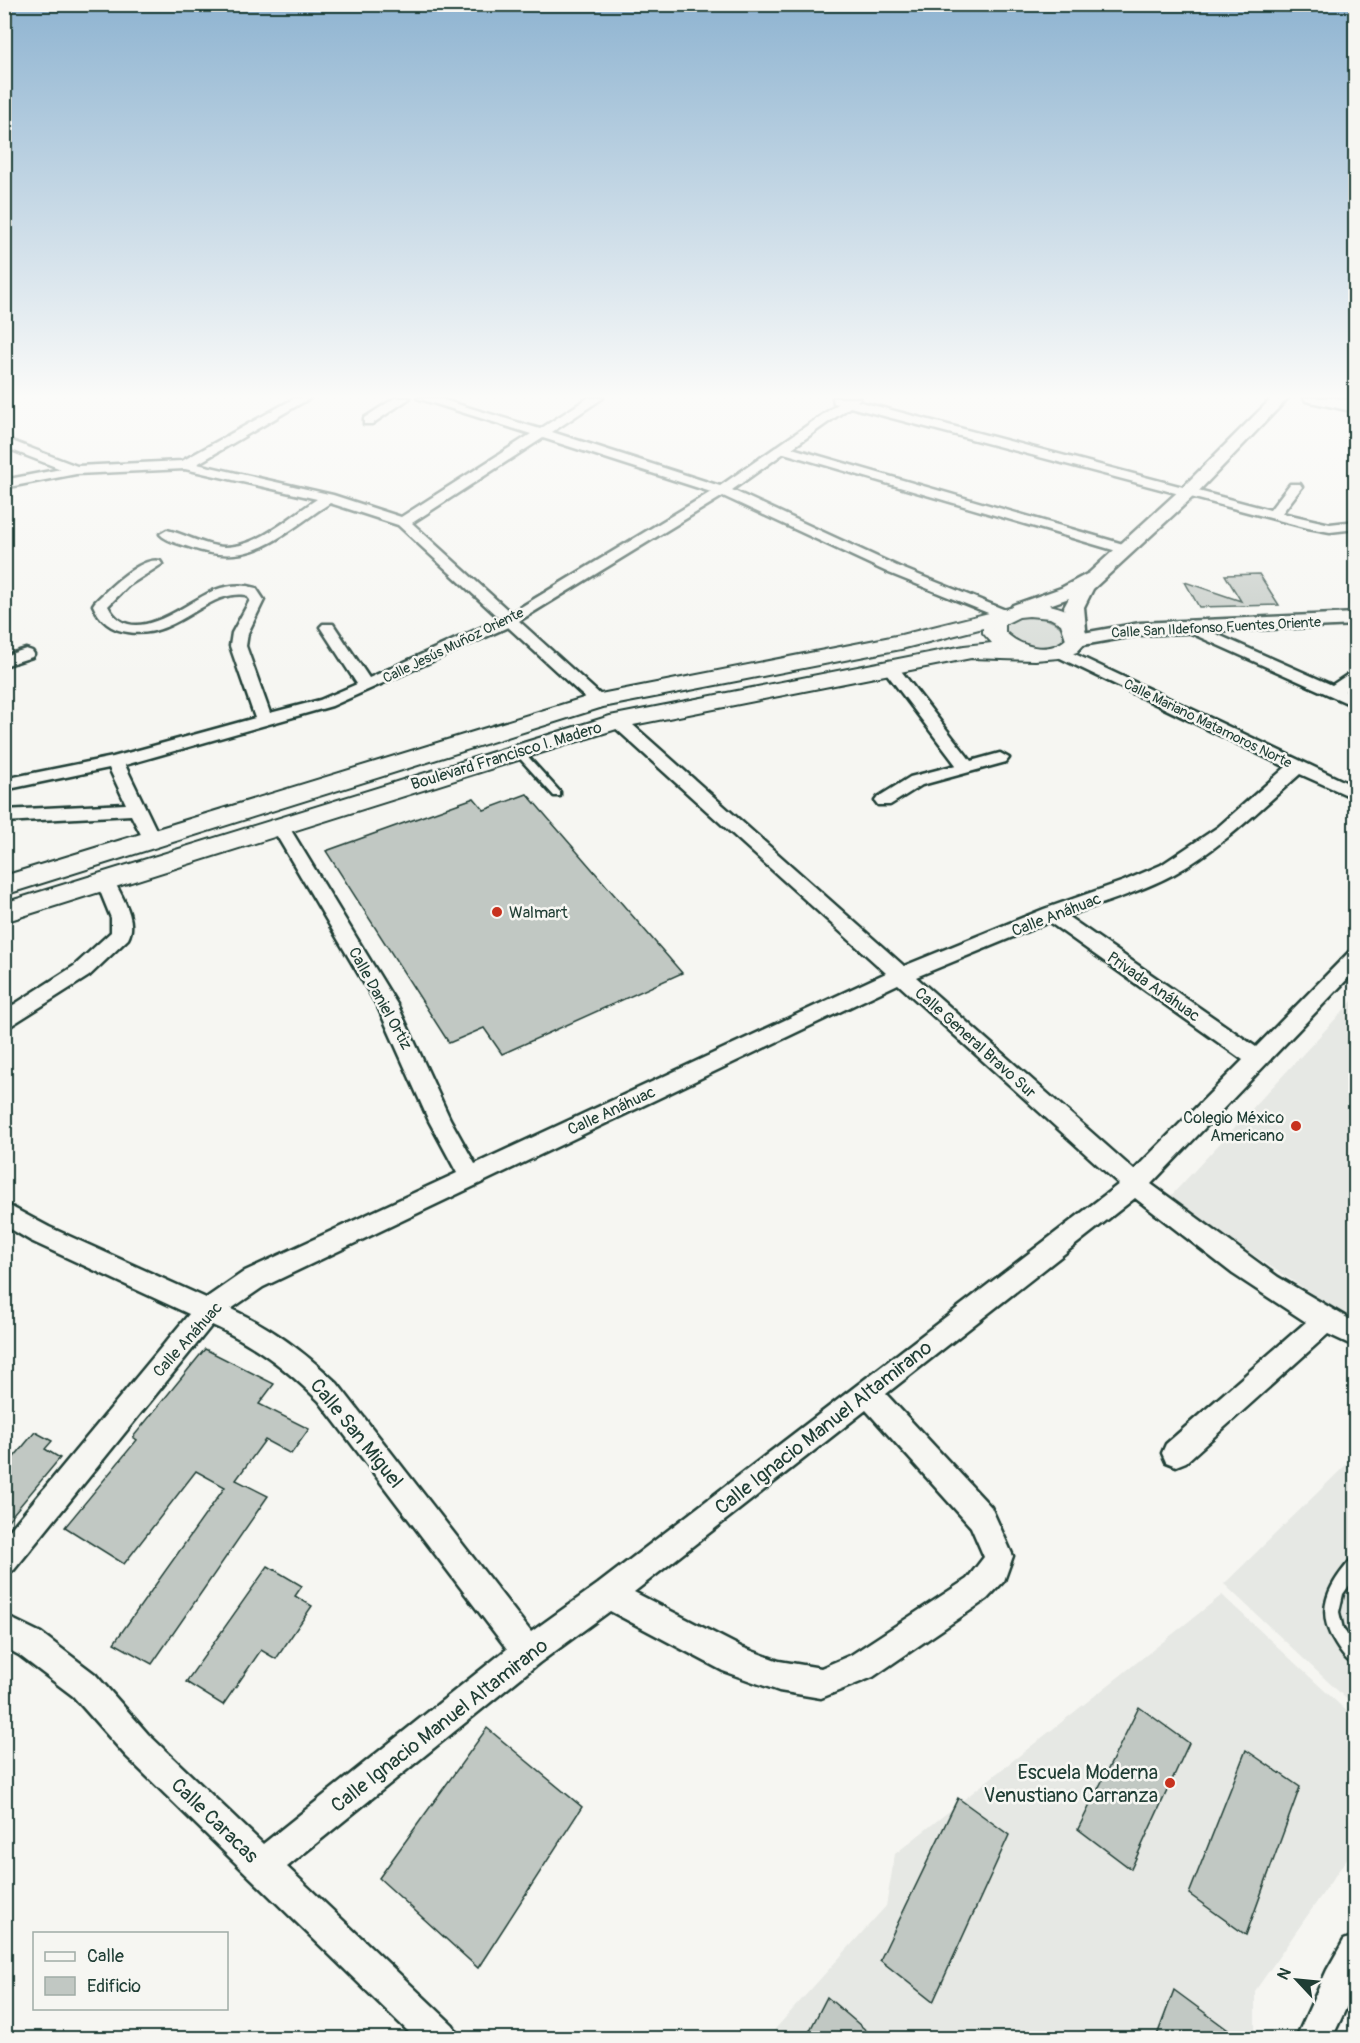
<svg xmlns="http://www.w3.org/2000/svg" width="1360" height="2043" font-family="Pangolin,sans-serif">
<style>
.built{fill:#e6e8e4}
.green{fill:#d6dbd6;stroke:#7a8c85;stroke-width:1.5}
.building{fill:#c1c8c3;stroke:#1f3d34;stroke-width:1.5}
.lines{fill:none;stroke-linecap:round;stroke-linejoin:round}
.service-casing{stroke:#1f3d34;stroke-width:5}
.minor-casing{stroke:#1f3d34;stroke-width:5}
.tertiary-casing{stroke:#1f3d34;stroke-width:5}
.secondary-casing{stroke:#1f3d34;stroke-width:4}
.service{fill:#f6f6f2;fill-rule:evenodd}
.minor{fill:#f6f6f2;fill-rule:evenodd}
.tertiary{fill:#f6f6f2;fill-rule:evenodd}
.secondary{fill:#f6f6f2;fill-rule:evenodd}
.poi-dot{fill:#c8321e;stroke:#f6f6f2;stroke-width:2}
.labels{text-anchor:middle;stroke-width:5;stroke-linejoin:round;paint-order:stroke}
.far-street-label{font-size:14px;fill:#1f3d34;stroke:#f6f6f2}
.street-label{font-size:16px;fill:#1f3d34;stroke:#f6f6f2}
.poi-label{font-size:16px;fill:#1f3d34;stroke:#f6f6f2;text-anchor:start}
.near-street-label{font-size:20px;fill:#1f3d34;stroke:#f6f6f2}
.near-poi-label{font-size:20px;fill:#1f3d34;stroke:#f6f6f2;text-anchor:end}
</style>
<rect width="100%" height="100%" fill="#f6f6f2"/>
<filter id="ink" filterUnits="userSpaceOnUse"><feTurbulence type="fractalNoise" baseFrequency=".0167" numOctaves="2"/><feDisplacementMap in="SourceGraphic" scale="12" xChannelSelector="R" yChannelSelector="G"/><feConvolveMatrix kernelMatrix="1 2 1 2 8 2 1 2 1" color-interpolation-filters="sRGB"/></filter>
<g filter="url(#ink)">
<!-- built -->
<path class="built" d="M1355,998V1322L1168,1199Z
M1355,1456V1707L1224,1584Z
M1222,1595L1355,1719V1847L1255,1991V2038H767L886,1906L895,1854Z"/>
<!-- green -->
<path class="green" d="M1023,616C1039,616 1055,619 1065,632L1062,643C1039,652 1025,648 1004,635L1005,625Z"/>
<!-- building -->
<path class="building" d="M1259,574L1279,605L1199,607L1185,582L1241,601L1225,575Z
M527,794L682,973L502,1054L484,1028L449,1043L326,851L474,798L484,810Z
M205,1349L274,1384L259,1404L309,1429L291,1454L265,1440L236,1480L268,1496L152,1664L114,1643L225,1487L196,1471L124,1564L65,1527L137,1440L133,1437Z
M35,1432L52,1441L45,1449L60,1458L4,1525V1452L14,1457Z
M268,1566L302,1586L295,1596L312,1606L276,1659L261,1650L223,1705L186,1682Z
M1139,1707L1189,1743L1131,1869L1078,1829Z
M487,1728L582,1807L478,1968L379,1878Z
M1246,1750L1300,1787L1246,1935L1189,1894Z
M958,1798L1009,1835L933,2002L880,1960Z
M1174,1990L1239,2038H1156Z
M827,1997L875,2038H806Z"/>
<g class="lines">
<defs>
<path id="service" d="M518,748L521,749L560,792V796H554L515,753L514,751Z
M1356,1558V1576L1343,1594L1339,1612L1343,1629L1356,1646V1665C1347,1662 1341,1653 1336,1645C1315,1612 1327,1587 1351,1560Z"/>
<path id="minor" d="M295,398H310L197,464L333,495L401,517L531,434L417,398H437L540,429L588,398H603L552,432L720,486L838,404L834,403L833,398H860L857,401L1270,510L1290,484H1300L1302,487L1282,513L1330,524L1356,521V529L1330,532L1308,528L850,407L792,448L1130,546L1132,549L1125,553L1120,552L784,453L732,490L899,567L1008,611L1011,614L1008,617H998L889,573L723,496L519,621L604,698L606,701L604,704H592L508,627L332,706L125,765L161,840L158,844H146L131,815L4,822V810L126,804L109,768L4,790V779L113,757L255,718L230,646L232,633L250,600L246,595C206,589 177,640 128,632C111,630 100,621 93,605L95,602C108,589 141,556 160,561L162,564L128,586L108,606C131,652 186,602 215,590C229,585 242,584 256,588L264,600L248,633L246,646L270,713L320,700L357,684L320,627L323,624H333L369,678L500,619L398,525L330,503C280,535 252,570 189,547C180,544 166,541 160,534L167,530C184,534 199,543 216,546C252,553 288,518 317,499L185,469L76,474L4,488V480L61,469L4,447V438L77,466L182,461ZM543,438L711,492L511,613L412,523Z
M395,398H410L372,424H364V418Z
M1189,622L1332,685L1356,669V682L1345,691L1356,696V707L1184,630L1181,627L1184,624Z
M1060,647L1356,787V799L1300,774C1260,809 1221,848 1174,874C1140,892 1103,903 1067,916L1256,1047L1349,952L1356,950V970L1151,1184L1278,1277L1356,1323V1347L1328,1334L1186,1462L1176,1466L1166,1462L1162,1453L1166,1444L1306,1322L1233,1274L1135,1198L886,1394L991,1507L1013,1556L1004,1581L987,1599L873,1677L821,1698L779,1691L723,1671L610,1611L539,1663L287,1867L453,2025L458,2038H415L126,1756L73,1696L19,1655L4,1647V1615L41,1633L95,1674L148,1734L263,1844L507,1649L319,1401C284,1367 256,1345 212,1325L14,1570L4,1574V1537L189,1314L31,1241L4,1225V1203L49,1227L206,1298L245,1271L457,1173L429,1121L378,1007L271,826L274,822H286L398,1006L450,1119L475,1164L886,973L612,725L610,721L612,717H624L904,966L1044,909L1124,881L1161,865L1218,827L1286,767L1054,655L1052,652L1054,649ZM1049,922L1243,1060L1134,1170L916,977ZM898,984L1119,1184L598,1584L531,1632L337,1383C304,1352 273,1328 231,1309L263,1287ZM866,1410L971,1527L984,1557L967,1579L851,1655L821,1668L779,1661L741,1647L634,1592Z
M26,649L32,651L34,654L32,657L4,666V656Z
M889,661L895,663L971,761L1000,753L1009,758L1006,762L922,785L890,805H878L875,801L878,797L910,777L956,765L881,666Z
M105,875L112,876L114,881C122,897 138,921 128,939L89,976L4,1030V1011L74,966L111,932V918L96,881L98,876Z
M1356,1935V1987L1332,2038H1296L1327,1970L1344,1940Z"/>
<path id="tertiary" d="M1272,398H1288L1195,495L1093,589L1084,607L1086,629L1083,633L1140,623L1356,613V625L1140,635L1077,646L1070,644L1067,640L1075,635L1066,629L1064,607L1069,598L1027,613H1013L1010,609L1013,605L1061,588L1089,573L1183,487Z
M1304,398H1336L1356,402V412L1306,401Z"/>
<path id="secondary" d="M1029,603C1056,604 1083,610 1088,640L1077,652L1059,658L1035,660L971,658L623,727L4,922V903L610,716L964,646L992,643L983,633V628L901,649L603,707L4,895V876L590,696L901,635ZM1029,616L1050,618L1061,624L1066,639C1048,655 1020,647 1005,632V624L1019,617Z"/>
</defs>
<!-- service casing -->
<use href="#service" class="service-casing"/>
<!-- minor casing -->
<use href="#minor" class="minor-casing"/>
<!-- tertiary casing -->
<use href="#tertiary" class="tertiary-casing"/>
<!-- secondary casing -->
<use href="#secondary" class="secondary-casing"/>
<!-- service -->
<use href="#service" class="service"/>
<!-- minor -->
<use href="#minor" class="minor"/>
<!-- tertiary -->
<use href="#tertiary" class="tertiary"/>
<!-- secondary -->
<use href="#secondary" class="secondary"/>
</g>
</g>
<!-- sky -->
<linearGradient id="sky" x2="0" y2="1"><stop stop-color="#8fb4d1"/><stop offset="0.58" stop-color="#fbfbf9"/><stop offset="1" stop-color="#fbfbf9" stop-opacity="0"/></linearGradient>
<rect width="1360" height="684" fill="url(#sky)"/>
<!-- markers -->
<g class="poi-dot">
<circle cx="497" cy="912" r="6"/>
<circle cx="1296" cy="1126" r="6"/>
<circle cx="1170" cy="1783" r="6"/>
</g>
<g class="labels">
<!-- far-street labels -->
<g class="far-street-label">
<text transform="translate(1216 627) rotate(-3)" y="5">Calle San Ildefonso Fuentes Oriente</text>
<text transform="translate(453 645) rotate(-26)" y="5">Calle Jesús Muñoz Oriente</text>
<text transform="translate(1208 723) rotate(26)" y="5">Calle Mariano Matamoros Norte</text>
</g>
<!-- street labels -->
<g class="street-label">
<text transform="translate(506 755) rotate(-17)" y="6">Boulevard Francisco I. Madero</text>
<text transform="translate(1056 914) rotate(-21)" y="6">Calle Anáhuac</text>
<text transform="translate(1154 986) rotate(35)" y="6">Privada Anáhuac</text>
<text transform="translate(381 998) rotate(61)" y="6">Calle Daniel Ortiz</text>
<text transform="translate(976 1042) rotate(42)" y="6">Calle General Bravo Sur</text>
<text transform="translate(611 1110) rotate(-25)" y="6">Calle Anáhuac</text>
<text transform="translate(187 1339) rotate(-48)" y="6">Calle Anáhuac</text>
</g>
<!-- poi labels -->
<g class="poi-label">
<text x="509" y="918">Walmart</text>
<text x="1284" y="1123" text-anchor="end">Colegio México<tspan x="1284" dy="18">Americano</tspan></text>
</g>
<!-- near-street labels -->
<g class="near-street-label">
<text transform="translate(823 1427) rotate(-38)" y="7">Calle Ignacio Manuel Altamirano</text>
<text transform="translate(357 1433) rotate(51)" y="7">Calle San Miguel</text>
<text transform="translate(439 1725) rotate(-38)" y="7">Calle Ignacio Manuel Altamirano</text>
<text transform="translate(215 1820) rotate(44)" y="7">Calle Caracas</text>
</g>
<!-- near-poi labels -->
<g class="near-poi-label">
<text x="1158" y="1779">Escuela Moderna<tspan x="1158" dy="23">Venustiano Carranza</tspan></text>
</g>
</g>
<!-- margin -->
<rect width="1360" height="2043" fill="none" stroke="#f6f6f2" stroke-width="24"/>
<rect x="12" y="12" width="1336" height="2019" fill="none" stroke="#1f3d34" stroke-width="2" filter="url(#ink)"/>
<!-- legend -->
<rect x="33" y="1932" width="195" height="78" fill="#f6f6f2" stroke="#a0aca6" stroke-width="1.5"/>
<rect x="45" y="1952" width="30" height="9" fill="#f6f6f2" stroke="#a0aca6" stroke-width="1.5"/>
<text x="87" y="1962" font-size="18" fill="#1f3d34">Calle</text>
<rect x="45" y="1977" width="30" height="18" fill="#c1c8c3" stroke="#a0aca6" stroke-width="1.5"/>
<text x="87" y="1992" font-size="18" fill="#1f3d34">Edificio</text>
<!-- north arrow -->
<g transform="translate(1297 1980) rotate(296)" stroke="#f6f6f2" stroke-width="4.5" paint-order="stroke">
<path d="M0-4.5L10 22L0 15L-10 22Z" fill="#1f3d34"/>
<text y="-9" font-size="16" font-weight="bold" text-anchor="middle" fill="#1f3d34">N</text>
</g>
</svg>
